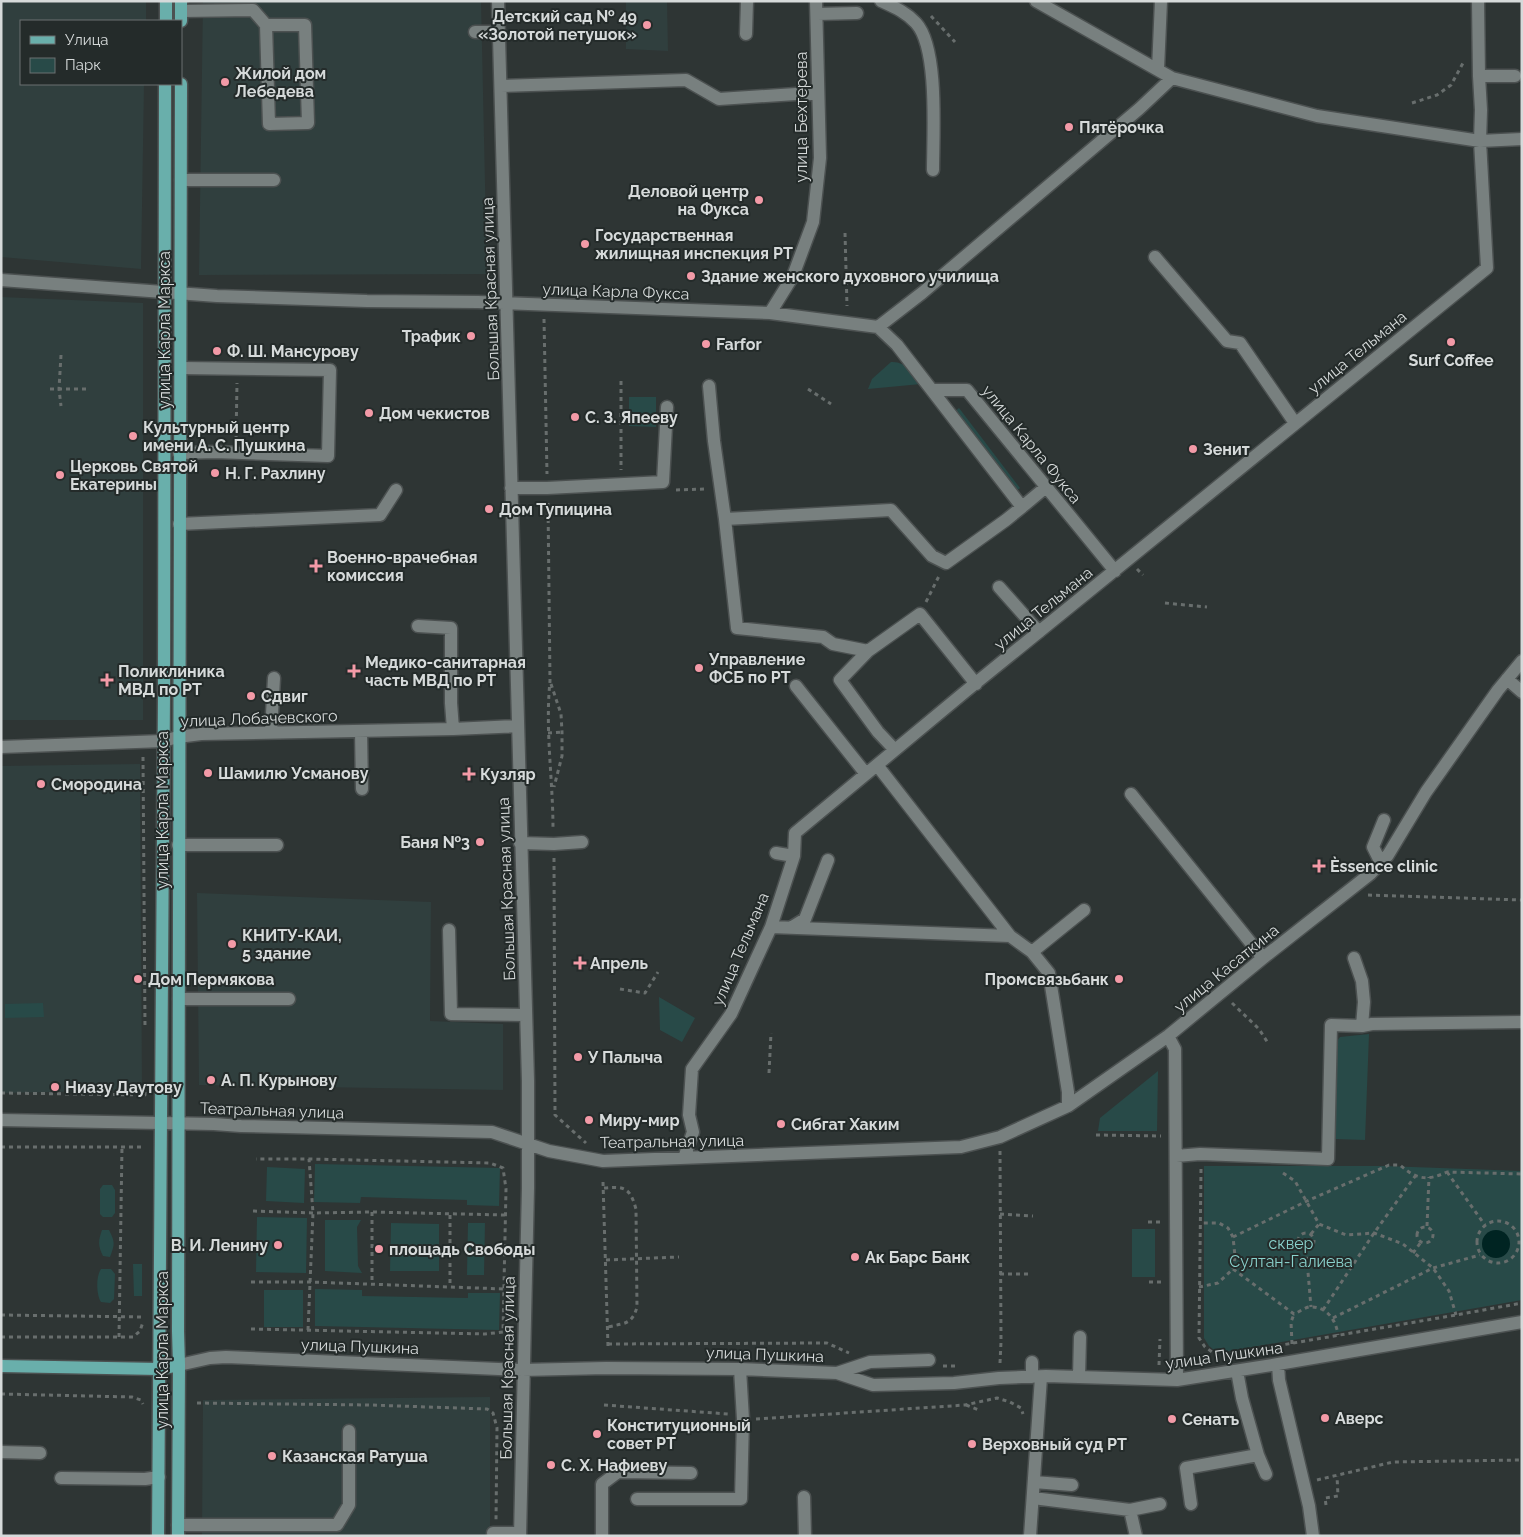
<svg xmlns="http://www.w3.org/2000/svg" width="1523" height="1537" font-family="Raleway,sans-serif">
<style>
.built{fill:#303f3e}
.green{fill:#284a48}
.water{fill:#002422}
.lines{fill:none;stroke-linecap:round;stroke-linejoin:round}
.minor-casing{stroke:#4c5151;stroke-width:15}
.major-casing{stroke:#4c5151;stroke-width:15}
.path{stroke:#686e6d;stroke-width:3;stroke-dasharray:4 4;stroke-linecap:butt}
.minor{stroke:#78807f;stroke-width:12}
.major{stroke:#69afab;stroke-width:12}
.poi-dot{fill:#f39aa7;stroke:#242b2a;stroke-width:2}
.labels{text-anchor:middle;stroke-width:4;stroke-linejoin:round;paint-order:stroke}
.poi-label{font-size:16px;font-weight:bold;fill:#d6dada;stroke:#242b2a;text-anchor:start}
.street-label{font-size:16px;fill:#d6dada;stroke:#242b2a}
.park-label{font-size:16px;fill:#8ad2cd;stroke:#242b2a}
</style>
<rect width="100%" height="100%" fill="#2e3534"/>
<!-- built -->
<path class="built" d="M1,1H146V21H21V84H144L141,269L1,257Z
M203,1H481L487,274L199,275Z
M626,1H667L668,51L626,49Z
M1,297L143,303V720H1Z
M140,764L142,1090L1,1093V766Z
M197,893L431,902L430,1021L503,1024V1090L199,1085Z
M490,1397V1536H202L203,1400Z"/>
<!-- green -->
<path class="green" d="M891,362C906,361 912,373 921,384L868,389L872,379Z
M629,397H656V427L629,426Z
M959,408L1020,488L1015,492L954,412Z
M659,997L695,1018L682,1042L660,1030Z
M43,1003L44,1017L5,1018V1004Z
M1369,1034L1365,1140L1335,1139L1336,1042L1340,1037Z
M1158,1071L1157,1131H1098L1100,1118Z
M315,1164L500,1168L499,1206L467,1205V1200L361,1197L360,1203L314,1202Z
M1204,1166H1385L1522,1171V1300L1218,1353L1209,1346L1204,1338Z
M267,1167L305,1169L304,1203L266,1201Z
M103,1185H112L115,1190V1213L112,1217H103L100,1214V1189Z
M257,1217L307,1218L306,1273L256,1272Z
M325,1220H361L357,1227L358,1266L362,1273L325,1271Z
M391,1223L439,1224V1271H390Z
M468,1223H485L484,1275H467Z
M1132,1229H1155V1277H1132Z
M102,1230H109C115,1242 115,1244 110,1257L103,1256C98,1246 98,1241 102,1230Z
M133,1264H142V1296H134Z
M101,1269H111L115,1274L114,1299L110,1303L101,1302C96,1294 96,1276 101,1269Z
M315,1289L362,1290V1296L468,1298V1293H500L499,1330L315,1326Z
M264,1290H303V1327H264Z"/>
<!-- water -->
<path class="water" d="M1482 1244a14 14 0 1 1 28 0a14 14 0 1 1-28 0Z"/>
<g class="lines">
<defs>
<path id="minor" d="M498,1L528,1081V1188L520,1536
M881,1C894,7 906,12 916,23C939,48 933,136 933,170
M1036,1L1172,78L1317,116L1480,141L1522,139
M181,11L253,10L266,25H305L308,123L269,124L266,25
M817,14L857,13
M475,32H499
M746,34L747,1
M1158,69L1161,1
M1479,76H1515
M501,86L686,80L719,99L796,94H818
M181,180H274
M1155,257L1227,341L1240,343L1295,423
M1,280L217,296L367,301L478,302L770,313L878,327L897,345L1022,507L1046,487
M770,313L793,276L813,222L820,158L816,1
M878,327L922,293L1139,109L1172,78
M709,386L714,441L725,519L891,510L932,556L946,563L1006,520L1022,507
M933,390H967L1115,571
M179,453L215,452L328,456L330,370L181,368
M511,488H547L663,482L667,407
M725,519L737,628L823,637L833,644L868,651
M179,524L380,515L396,490
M999,587L1039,632
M418,626L451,628V703L453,729
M1507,679L1522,692
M796,686L866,774
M361,731L362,789
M271,732L274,678
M1,747L163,741L178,737L201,734L453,729L518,726
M895,750L878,732L840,680L868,651L920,614L976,684
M877,765L1010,936
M1131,794L1263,958
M520,843L554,844L582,842
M178,845H277
M776,853L794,856
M1381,863L1373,847L1384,820
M771,927L1010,936L1032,952L1049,973L1068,1092V1106
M792,927L805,919L828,860
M449,930L451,1014L525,1015
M1032,952L1084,910
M1354,958L1362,981L1364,1002L1362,1026
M179,999H289
M1168,1036L1175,1049L1177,1380
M1,1120L214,1124L241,1126L492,1132L549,1151L603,1161L961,1147L1000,1137L1068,1106L1168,1036L1263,958L1370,874L1388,855L1426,792L1498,690L1522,661
M1176,1156L1200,1154L1328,1159L1331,1025L1362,1026L1372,1024L1522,1022
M684,1158L693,1132L689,1115L692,1069L731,1014L771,927L794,856L795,833L966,691L1487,268L1480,141L1481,110L1479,76L1478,1
M1278,1364L1279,1380L1309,1506L1313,1536
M179,1365L210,1358L226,1357L522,1370L606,1368L740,1369L837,1373L873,1385L954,1383L999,1378L1046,1376L1177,1380L1278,1364L1522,1322
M837,1373L870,1362L929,1360
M1032,1377V1362
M1079,1377L1080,1337
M1,1452L40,1453
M1258,1455L1266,1474
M61,1478L145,1479L159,1477
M1034,1482L1072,1485
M804,1497L805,1536
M1033,1498L1130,1510L1160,1504
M637,1499H741L743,1419L740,1369
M1191,1504L1186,1468L1258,1455L1242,1398L1237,1371
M1130,1510L1136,1536
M178,1525H337L349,1505V1431
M493,1533H520
M602,1536V1484L618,1472L691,1473
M1030,1536L1041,1377"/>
<path id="major" d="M166,21V1
M181,21V1
M1,1366L159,1369L179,1365
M158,1536L164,694L165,84
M178,1536L179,1365L178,1331C178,916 180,500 181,84"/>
</defs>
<!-- minor casing -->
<use href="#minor" class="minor-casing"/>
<!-- major casing -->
<use href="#major" class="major-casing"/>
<!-- path -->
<path class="path" d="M931,16L955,42
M1412,103L1437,95L1451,85L1463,63
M845,233L847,306
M544,319L547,474
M61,355L59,389L61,406
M621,381V470
M50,389H86
M808,389L831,404
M236,440L237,383
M676,490L707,489
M548,503L550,681C545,731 553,779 553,829
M1137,569L1143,575
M926,602L940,574
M1165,603L1207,607
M551,684L561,714L562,732V756L554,787
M548,733L562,732
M143,757L145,1028
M554,858L555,1115L586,1143
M1368,895L1522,900
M620,989L645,993L658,972
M1232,1003L1259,1029L1268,1043
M769,1073L771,1033
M1,1093L145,1095V1092
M1096,1135L1161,1136
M1,1147H145
M1201,1169L1199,1338L1205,1347L1218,1356L1456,1315L1522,1303
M1447,1172L1485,1225
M1283,1173L1295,1181L1319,1224L1346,1235L1374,1233L1403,1244L1433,1268L1449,1291L1456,1315
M603,1182L608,1347
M604,1188C625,1186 630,1188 636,1209L637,1307C632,1325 624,1323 608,1327
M253,1211L313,1213L372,1212L505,1215
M372,1212V1284
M1000,1214L1033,1216
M450,1215V1286
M1477 1242a21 21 0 1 1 42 0a21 21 0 1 1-42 0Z
M1148,1222H1161
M1427,1226L1429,1177
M1417 1235a8 8 0 1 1 16 0a8 8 0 1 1-16 0Z
M1298 1241a8 8 0 1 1 16 0a8 8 0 1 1-16 0Z
M1311,1234L1319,1224
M1233,1237L1307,1201L1389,1165H1400C1417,1180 1427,1181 1447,1172L1522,1174
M1306,1249L1311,1307
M1413,1253L1421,1242
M606,1260L679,1257
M1233,1269L1294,1314C1299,1312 1304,1308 1309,1307C1327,1306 1336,1320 1338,1335
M1000,1274H1032
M251,1282H310L505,1289
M1149,1282H1162
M1199,1287L1218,1283L1233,1269L1235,1256L1233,1237L1228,1228L1219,1223H1200
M1323,1310L1374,1233L1416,1175
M1,1315L145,1317
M1333,1318L1433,1268L1480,1255
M251,1329L485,1334L503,1332L506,1189L503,1168L490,1163L309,1159H256
M308,1330L313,1213L309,1159
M1,1337H133L140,1331L143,1322
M119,1337L122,1146
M608,1344L827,1343L849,1353
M1292,1344L1291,1322L1294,1314
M1000,1363L1001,1342L1000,1151
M1159,1365L1160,1339
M943,1366H957
M1,1394L132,1397L141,1400L143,1404
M197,1403L370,1405L487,1409L493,1413L497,1428L496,1520
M604,1405L728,1414
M966,1405L979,1410
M756,1419L965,1405L997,1398L1010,1402L1021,1408L1023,1414
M1317,1480L1393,1462L1522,1460
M1326,1505L1325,1498L1338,1496L1337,1476"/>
<!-- minor -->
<use href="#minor" class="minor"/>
<!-- major -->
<use href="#major" class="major"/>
</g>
<!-- markers -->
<g class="poi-dot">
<circle cx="647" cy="25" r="5"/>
<circle cx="225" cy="82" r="5"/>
<circle cx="1069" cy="127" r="5"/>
<circle cx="759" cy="200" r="5"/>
<circle cx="585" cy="244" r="5"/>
<circle cx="691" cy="276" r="5"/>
<circle cx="471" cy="336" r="5"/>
<circle cx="1451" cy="342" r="5"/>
<circle cx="706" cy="344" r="5"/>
<circle cx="217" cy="351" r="5"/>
<circle cx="369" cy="413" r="5"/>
<circle cx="575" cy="417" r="5"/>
<circle cx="133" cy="436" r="5"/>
<circle cx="1193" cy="449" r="5"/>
<circle cx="215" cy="473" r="5"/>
<circle cx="60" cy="475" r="5"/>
<circle cx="489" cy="509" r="5"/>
<path d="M313.5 558.5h5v5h5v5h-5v5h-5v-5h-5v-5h5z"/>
<circle cx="699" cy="668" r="5"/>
<path d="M351.5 663.5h5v5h5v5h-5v5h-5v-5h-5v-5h5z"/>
<path d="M104.5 672.5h5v5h5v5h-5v5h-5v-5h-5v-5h5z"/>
<circle cx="251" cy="696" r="5"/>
<circle cx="208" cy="773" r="5"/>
<path d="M466.5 766.5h5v5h5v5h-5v5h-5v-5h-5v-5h5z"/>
<circle cx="41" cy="784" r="5"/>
<circle cx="480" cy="842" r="5"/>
<path d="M1316.5 858.5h5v5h5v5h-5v5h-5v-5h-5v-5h5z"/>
<circle cx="232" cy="944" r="5"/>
<path d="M577.5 955.5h5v5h5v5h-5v5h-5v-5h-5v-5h5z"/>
<circle cx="138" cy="979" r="5"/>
<circle cx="1119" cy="979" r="5"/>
<circle cx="578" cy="1057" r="5"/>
<circle cx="211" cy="1080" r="5"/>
<circle cx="55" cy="1087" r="5"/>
<circle cx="589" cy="1120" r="5"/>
<circle cx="781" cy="1124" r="5"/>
<circle cx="278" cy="1245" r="5"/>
<circle cx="379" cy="1249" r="5"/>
<circle cx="855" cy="1257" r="5"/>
<circle cx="1325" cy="1418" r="5"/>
<circle cx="1172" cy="1419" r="5"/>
<circle cx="597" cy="1434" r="5"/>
<circle cx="972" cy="1444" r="5"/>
<circle cx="272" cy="1456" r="5"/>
<circle cx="551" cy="1465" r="5"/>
</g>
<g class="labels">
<!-- poi labels -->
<g class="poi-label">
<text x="637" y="22" text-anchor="end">Детский сад № 49<tspan x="637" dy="18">«Золотой петушок»</tspan></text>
<text x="235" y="79">Жилой дом<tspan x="235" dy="18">Лебедева</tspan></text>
<text x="1079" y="133">Пятёрочка</text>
<text x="749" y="197" text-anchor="end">Деловой центр<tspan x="749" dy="18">на Фукса</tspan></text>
<text x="595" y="241">Государственная<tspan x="595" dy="18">жилищная инспекция РТ</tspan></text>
<text x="701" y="282">Здание женского духовного училища</text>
<text x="461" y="342" text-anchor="end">Трафик</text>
<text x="716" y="350">Farfor</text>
<text x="227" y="357">Ф. Ш. Мансурову</text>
<text x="1451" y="366" text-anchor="middle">Surf Coffee</text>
<text x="379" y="419">Дом чекистов</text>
<text x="585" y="423">С. З. Япееву</text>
<text x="143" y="433">Культурный центр<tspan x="143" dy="18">имени А. С. Пушкина</tspan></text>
<text x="1203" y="455">Зенит</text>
<text x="70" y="472">Церковь Святой<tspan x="70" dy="18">Екатерины</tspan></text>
<text x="225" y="479">Н. Г. Рахлину</text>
<text x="499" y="515">Дом Тупицина</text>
<text x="327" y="563">Военно-врачебная<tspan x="327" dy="18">комиссия</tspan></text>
<text x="709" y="665">Управление<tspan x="709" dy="18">ФСБ по РТ</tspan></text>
<text x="365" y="668">Медико-санитарная<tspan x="365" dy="18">часть МВД по РТ</tspan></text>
<text x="118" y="677">Поликлиника<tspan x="118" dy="18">МВД по РТ</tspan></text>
<text x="261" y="702">Сдвиг</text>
<text x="218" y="779">Шамилю Усманову</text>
<text x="480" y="780">Кузляр</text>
<text x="51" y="790">Смородина</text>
<text x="470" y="848" text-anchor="end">Баня №3</text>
<text x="1330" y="872">Èssence clinic</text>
<text x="242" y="941">КНИТУ-КАИ,<tspan x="242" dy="18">5 здание</tspan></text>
<text x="590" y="969">Апрель</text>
<text x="148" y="985">Дом Пермякова</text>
<text x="1109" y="985" text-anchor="end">Промсвязьбанк</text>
<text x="588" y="1063">У Палыча</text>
<text x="221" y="1086">А. П. Курынову</text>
<text x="65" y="1093">Ниазу Даутову</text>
<text x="599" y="1126">Миру-мир</text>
<text x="791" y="1130">Сибгат Хаким</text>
<text x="268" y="1251" text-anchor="end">В. И. Ленину</text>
<text x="389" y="1255">площадь Свободы</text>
<text x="865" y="1263">Ак Барс Банк</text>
<text x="1335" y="1424">Аверс</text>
<text x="1182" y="1425">Сенатъ</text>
<text x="607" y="1431">Конституционный<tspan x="607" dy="18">совет РТ</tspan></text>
<text x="982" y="1450">Верховный суд РТ</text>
<text x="282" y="1462">Казанская Ратуша</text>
<text x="561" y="1471">С. Х. Нафиеву</text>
</g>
<!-- street labels -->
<g class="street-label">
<text transform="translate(801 117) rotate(-90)" y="6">улица Бехтерева</text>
<text transform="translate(490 289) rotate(-92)" y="6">Большая Красная улица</text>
<text transform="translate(616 291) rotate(2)" y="6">улица Карла Фукса</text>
<text transform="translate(164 330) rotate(-90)" y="6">улица Карла Маркса</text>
<text transform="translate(1357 352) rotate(-39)" y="6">улица Тельмана</text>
<text transform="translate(1032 444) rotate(51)" y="6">улица Карла Фукса</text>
<text transform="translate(1043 608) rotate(-39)" y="6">улица Тельмана</text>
<text transform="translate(259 718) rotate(-2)" y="6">улица Лобачевского</text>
<text transform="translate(162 810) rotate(-90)" y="6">улица Карла Маркса</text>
<text transform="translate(506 889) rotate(-92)" y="6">Большая Красная улица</text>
<text transform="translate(740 949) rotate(-67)" y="6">улица Тельмана</text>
<text transform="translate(1226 968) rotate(-39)" y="6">улица Касаткина</text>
<text transform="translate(272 1110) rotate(2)" y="6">Театральная улица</text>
<text transform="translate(672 1141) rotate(-1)" y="6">Театральная улица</text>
<text transform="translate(360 1346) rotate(2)" y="6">улица Пушкина</text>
<text transform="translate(162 1350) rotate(-90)" y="6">улица Карла Маркса</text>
<text transform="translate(765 1354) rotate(2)" y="6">улица Пушкина</text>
<text transform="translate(1224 1355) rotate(-8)" y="6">улица Пушкина</text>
<text transform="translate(507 1368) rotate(-89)" y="6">Большая Красная улица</text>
</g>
<!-- park labels -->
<g class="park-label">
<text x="1291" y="1249">сквер<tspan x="1291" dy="18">Султан-Галиева</tspan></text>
</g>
</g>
<!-- border -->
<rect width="1523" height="1537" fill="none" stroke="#d6dada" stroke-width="5"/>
<!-- legend -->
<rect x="20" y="20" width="162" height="65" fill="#242b2a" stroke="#6b7170"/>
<rect x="30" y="36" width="25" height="8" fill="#69afab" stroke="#6b7170"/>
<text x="65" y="45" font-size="15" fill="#d6dada">Улица</text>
<rect x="30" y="58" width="25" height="15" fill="#284a48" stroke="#6b7170"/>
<text x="65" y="70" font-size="15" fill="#d6dada">Парк</text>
</svg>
